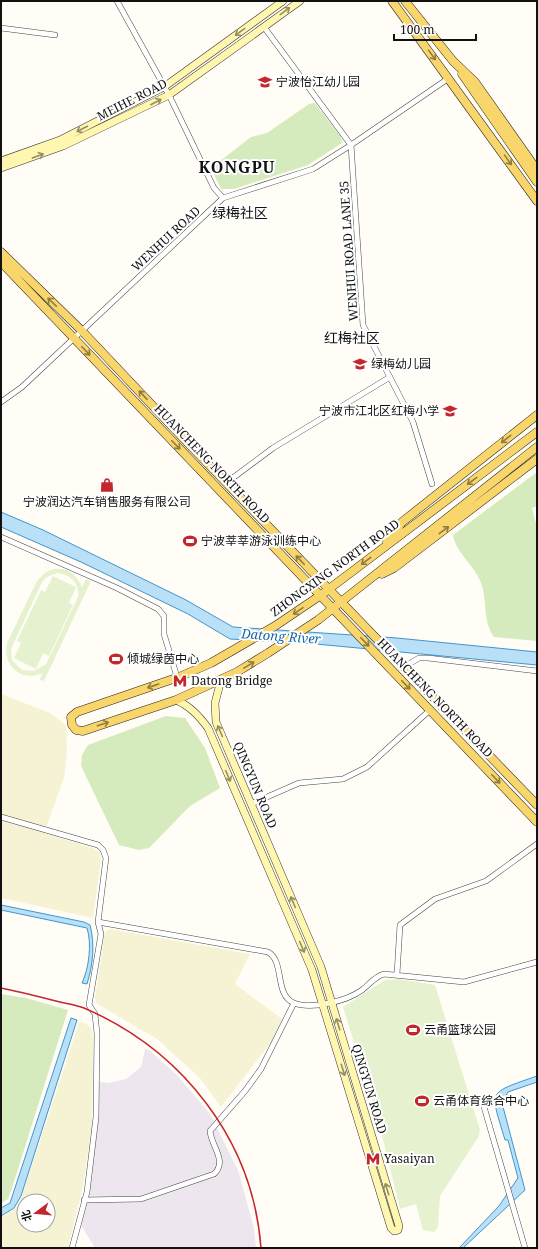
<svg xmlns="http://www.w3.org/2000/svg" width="538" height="1249" font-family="'Noto Serif','Noto Sans SC',serif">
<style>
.industrial{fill:#eee6ef}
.farmland{fill:#f6f3d4;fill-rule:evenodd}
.green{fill:#d5ebbd}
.pitch{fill:#e6f2cf;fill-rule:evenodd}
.water{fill:#b9e0f7;stroke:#3f96cf}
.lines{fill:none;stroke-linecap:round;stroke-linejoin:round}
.street-casing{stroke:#444;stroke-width:6}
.secondary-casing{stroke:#333;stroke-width:8}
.primary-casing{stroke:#222;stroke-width:9}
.street{stroke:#fff;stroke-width:5}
.secondary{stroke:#fff6b0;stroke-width:7}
.primary{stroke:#f9d66b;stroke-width:8}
.rail{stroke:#c4262e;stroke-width:1.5}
.oneway{stroke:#948f68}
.oneway2{stroke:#917d42}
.labels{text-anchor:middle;stroke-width:4;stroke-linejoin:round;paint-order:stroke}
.poi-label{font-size:12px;fill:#111;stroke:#fff;text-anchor:start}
.street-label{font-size:12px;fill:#111;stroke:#fff}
.water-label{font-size:13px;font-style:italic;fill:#1768a6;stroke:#fff}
.quarter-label{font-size:14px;fill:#111;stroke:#fff}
.district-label{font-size:16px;font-weight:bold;letter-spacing:1px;fill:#111;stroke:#fff}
</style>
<rect width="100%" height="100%" fill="#fffdf5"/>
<!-- industrial -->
<path class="industrial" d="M145,1049L149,1050L177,1075L210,1114L238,1170L254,1228L256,1248H95L81,1225L88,1195L99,1082L108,1083L126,1079L141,1067Z"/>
<!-- farmland -->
<path class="farmland" d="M1,694L50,713L66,725L67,752L64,778L44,833L93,848L100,852L101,860L93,918L1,898Z
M110,929L250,954L235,984L282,1019L272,1041L221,1107L200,1078L157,1039L96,1003L95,997L105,932Z
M79,1022L85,1023L91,1028L93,1037L92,1126L83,1186L68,1248H1V1218L19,1205ZM24,1201H48V1225H24Z"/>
<!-- green -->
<path class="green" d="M315,103L341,137L342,143L308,165L234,189H221L211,168L251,137L267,133L309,104Z
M537,472V506L532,508L537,528V641L494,637C482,620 488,602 481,583C475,566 456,553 453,535Z
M166,716L185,718L205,748L220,788L190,806L149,848L139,850L119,845L81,766L82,755L88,745Z
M1,994L26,998L68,1010L12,1188L8,1199L1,1203Z"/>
<!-- pitch -->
<path class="pitch" d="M54,569C68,567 77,575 82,587L86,579L91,581L44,681L40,680L42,673C21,683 2,665 7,643L37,581L46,572ZM57,573C70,574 80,584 78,597L46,664L34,671L22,670L12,660L11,649L42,582L47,577Z
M53,576L76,587L69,603L73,605L49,656L43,653L36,669L14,658L21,643L17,641L41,590L45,592Z
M398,979L435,985L480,1130L479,1136L440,1196L438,1227L434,1232L423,1230L416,1204L400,1209L379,1123L343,1007L385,980Z"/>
<!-- water -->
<path class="water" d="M1,512L43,530L186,600L233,627L397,638L537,652V665L316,644L230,639L188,614L81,562L1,527Z
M1,905L84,922L90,925C95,944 93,965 87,984L82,983C89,968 92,944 87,928L1,910Z
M71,1018L77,1020L21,1196L14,1208L1,1216V1208L10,1203Z
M537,1076V1082L508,1092L502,1103L525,1190L463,1248H459L499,1206L518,1178L508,1140H505C490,1089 486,1094 537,1076Z"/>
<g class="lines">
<defs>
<path id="street" d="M117,1L169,95L214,188L223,198
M264,27L351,145L363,325L413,422L432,484
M1,28L55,35
M1,402L22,387L223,198L313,169L351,145L449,78
M226,483L273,448L390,377
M1,537L117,588L158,609L164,616V634L177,677
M404,667L419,658H428L537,671
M251,804L299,783L343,779L367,767L430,710
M1,817L98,845L103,850L106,858L98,922L268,952C285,961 274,995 294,1003C311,1010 347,1001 362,990C369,985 375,976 384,974L464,982L537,962
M397,974L400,925L435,899L486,881L537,844
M482,1100L525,1248
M84,1200L141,1199L214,1174C228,1161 211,1146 210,1131L245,1091L261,1069L294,1003
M72,1248L87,1192L96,1117L97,1034L95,1014L89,1005L101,934L98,922"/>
<path id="secondary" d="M1,161L60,140L164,87L283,1
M1,168L63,146L169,95L300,1
M176,700C190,706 199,716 208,728L312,970L391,1228L394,1231L398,1230L399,1226L321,967L216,722L215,703L221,680"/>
<path id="primary" d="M392,1L537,201
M405,1L453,61L475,82L537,170
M462,74L537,182
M1,252L82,331L184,439L537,805
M1,262L537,822
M537,432L321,595L275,626L211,663L179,677L77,712L71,717L72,725L76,730L83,731L176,700L237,672L268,653L318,620L537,447
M387,542L402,522L537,415
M382,574L394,568L537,459"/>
</defs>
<!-- street casing -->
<use href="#street" class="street-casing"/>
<!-- secondary casing -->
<use href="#secondary" class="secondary-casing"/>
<!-- primary casing -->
<use href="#primary" class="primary-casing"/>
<!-- street -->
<use href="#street" class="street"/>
<!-- secondary -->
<use href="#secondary" class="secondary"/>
<!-- primary -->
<use href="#primary" class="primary"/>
<!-- rail -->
<path class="rail" d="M1,988C21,992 40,997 60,1002C68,1004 76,1005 84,1008C182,1050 253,1140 261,1248"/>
</g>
<!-- one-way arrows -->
<defs><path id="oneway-shaft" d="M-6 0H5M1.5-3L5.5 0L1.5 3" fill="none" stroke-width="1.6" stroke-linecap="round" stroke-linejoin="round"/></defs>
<g class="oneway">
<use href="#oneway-shaft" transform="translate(285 11) rotate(-36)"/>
<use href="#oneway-shaft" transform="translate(240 32) rotate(144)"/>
<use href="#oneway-shaft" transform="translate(156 102) rotate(-27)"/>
<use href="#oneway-shaft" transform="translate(82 129) rotate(153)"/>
<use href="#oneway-shaft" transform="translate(38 156) rotate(-20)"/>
<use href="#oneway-shaft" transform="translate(220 731) rotate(-113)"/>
<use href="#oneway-shaft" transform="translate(228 776) rotate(67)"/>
<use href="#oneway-shaft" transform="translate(293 902) rotate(-113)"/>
<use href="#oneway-shaft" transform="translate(302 947) rotate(67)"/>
<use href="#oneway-shaft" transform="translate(338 1024) rotate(-107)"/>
<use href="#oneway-shaft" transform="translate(343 1070) rotate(73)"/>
<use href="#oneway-shaft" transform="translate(387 1189) rotate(-107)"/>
</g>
<g class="oneway2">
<use href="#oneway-shaft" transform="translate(432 55) rotate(54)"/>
<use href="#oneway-shaft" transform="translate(508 160) rotate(54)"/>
<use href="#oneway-shaft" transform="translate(52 302) rotate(-136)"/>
<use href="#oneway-shaft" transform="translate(86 351) rotate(46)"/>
<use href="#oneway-shaft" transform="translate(143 395) rotate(-133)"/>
<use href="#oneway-shaft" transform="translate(506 439) rotate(142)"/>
<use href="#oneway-shaft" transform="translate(176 445) rotate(46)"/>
<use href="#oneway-shaft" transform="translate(472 481) rotate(143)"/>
<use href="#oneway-shaft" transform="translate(444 530) rotate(-37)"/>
<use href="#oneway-shaft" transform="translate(300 560) rotate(-134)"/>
<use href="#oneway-shaft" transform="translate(366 561) rotate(143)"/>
<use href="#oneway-shaft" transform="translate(298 611) rotate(146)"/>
<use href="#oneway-shaft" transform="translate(365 642) rotate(46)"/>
<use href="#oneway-shaft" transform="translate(249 665) rotate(-31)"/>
<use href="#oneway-shaft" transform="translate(406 685) rotate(46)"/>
<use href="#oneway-shaft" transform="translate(153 686) rotate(161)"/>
<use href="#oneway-shaft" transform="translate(103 724) rotate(-18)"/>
<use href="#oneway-shaft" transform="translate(496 779) rotate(46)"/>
</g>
<!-- icons -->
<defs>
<symbol id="school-bare" viewBox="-9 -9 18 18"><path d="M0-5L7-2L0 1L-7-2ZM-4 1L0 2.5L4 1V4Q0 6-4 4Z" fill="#c4262e" stroke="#fff" stroke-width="2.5" paint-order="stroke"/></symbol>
<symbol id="shop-bare" viewBox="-9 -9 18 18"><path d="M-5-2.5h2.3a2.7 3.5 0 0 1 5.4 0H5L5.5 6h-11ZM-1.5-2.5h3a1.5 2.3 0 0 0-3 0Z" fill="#c4262e" stroke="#fff" stroke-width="2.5" paint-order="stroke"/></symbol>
<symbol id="stadium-bare" viewBox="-9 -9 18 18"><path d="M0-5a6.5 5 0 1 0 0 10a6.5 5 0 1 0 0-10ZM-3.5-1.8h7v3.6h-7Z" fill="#c4262e" stroke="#fff" stroke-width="2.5" paint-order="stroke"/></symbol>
<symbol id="metro-bare" viewBox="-9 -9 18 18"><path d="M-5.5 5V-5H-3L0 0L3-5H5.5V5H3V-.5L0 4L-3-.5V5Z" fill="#c4262e" stroke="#fff" stroke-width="2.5" paint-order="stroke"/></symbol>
</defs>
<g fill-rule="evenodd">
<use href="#school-bare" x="255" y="72" width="20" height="20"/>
<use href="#school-bare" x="350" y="354" width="20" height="20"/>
<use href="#school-bare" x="440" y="401" width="20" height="20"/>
<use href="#shop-bare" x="97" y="475" width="20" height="20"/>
<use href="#stadium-bare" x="180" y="531" width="20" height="20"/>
<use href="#stadium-bare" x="106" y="649" width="20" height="20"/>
<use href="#metro-bare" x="170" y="671" width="20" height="20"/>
<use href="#stadium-bare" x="403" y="1020" width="20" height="20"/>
<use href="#stadium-bare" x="412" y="1091" width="20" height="20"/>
<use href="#metro-bare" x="363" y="1149" width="20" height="20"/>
</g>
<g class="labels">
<!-- poi labels -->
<g class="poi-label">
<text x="276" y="86">宁波怡江幼儿园</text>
<text x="371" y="368">绿梅幼儿园</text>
<text x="439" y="415" text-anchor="end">宁波市江北区红梅小学</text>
<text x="107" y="506" text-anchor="middle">宁波润达汽车销售服务有限公司</text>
<text x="201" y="545">宁波莘莘游泳训练中心</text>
<text x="127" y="663">倾城绿茵中心</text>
<text x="191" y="685">Datong Bridge</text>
<text x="424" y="1034">云甬篮球公园</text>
<text x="433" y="1105">云甬体育综合中心</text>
<text x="384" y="1163">Yasaiyan</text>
</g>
<!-- street labels -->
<g class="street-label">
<text transform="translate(132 100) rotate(-27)" y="4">MEIHE ROAD</text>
<text transform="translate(166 239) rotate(-43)" y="4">WENHUI ROAD</text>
<text transform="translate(349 251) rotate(-94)" y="4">WENHUI ROAD LANE 35</text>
<text transform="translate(212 464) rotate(46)" y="4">HUANCHENG NORTH ROAD</text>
<text transform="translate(335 568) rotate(-36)" y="4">ZHONGXING NORTH ROAD</text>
<text transform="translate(435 698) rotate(46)" y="4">HUANCHENG NORTH ROAD</text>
<text transform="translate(255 785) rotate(67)" y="4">QINGYUN ROAD</text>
<text transform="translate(369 1089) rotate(73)" y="4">QINGYUN ROAD</text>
</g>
<!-- water labels -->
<g class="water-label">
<text transform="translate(281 636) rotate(4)" y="5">Datong River</text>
</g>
<!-- quarter labels -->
<g class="quarter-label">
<text x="240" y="218">绿梅社区</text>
<text x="352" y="343">红梅社区</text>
</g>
<!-- district labels -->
<g class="district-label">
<text x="237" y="173">KONGPU</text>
</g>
</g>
<!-- border -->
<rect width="538" height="1249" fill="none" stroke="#111111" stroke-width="4"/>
<!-- north arrow -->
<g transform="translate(36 1213) rotate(254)"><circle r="19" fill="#ffffff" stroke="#a0a0a0"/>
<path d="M0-3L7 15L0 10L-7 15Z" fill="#c4262e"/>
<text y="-6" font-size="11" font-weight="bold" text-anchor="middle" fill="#111111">北</text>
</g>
<!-- scale -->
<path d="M394 34v6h82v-6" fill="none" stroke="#111111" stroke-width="2"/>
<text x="400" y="34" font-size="12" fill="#111111" stroke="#ffffff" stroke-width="3" paint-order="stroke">100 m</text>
</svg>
